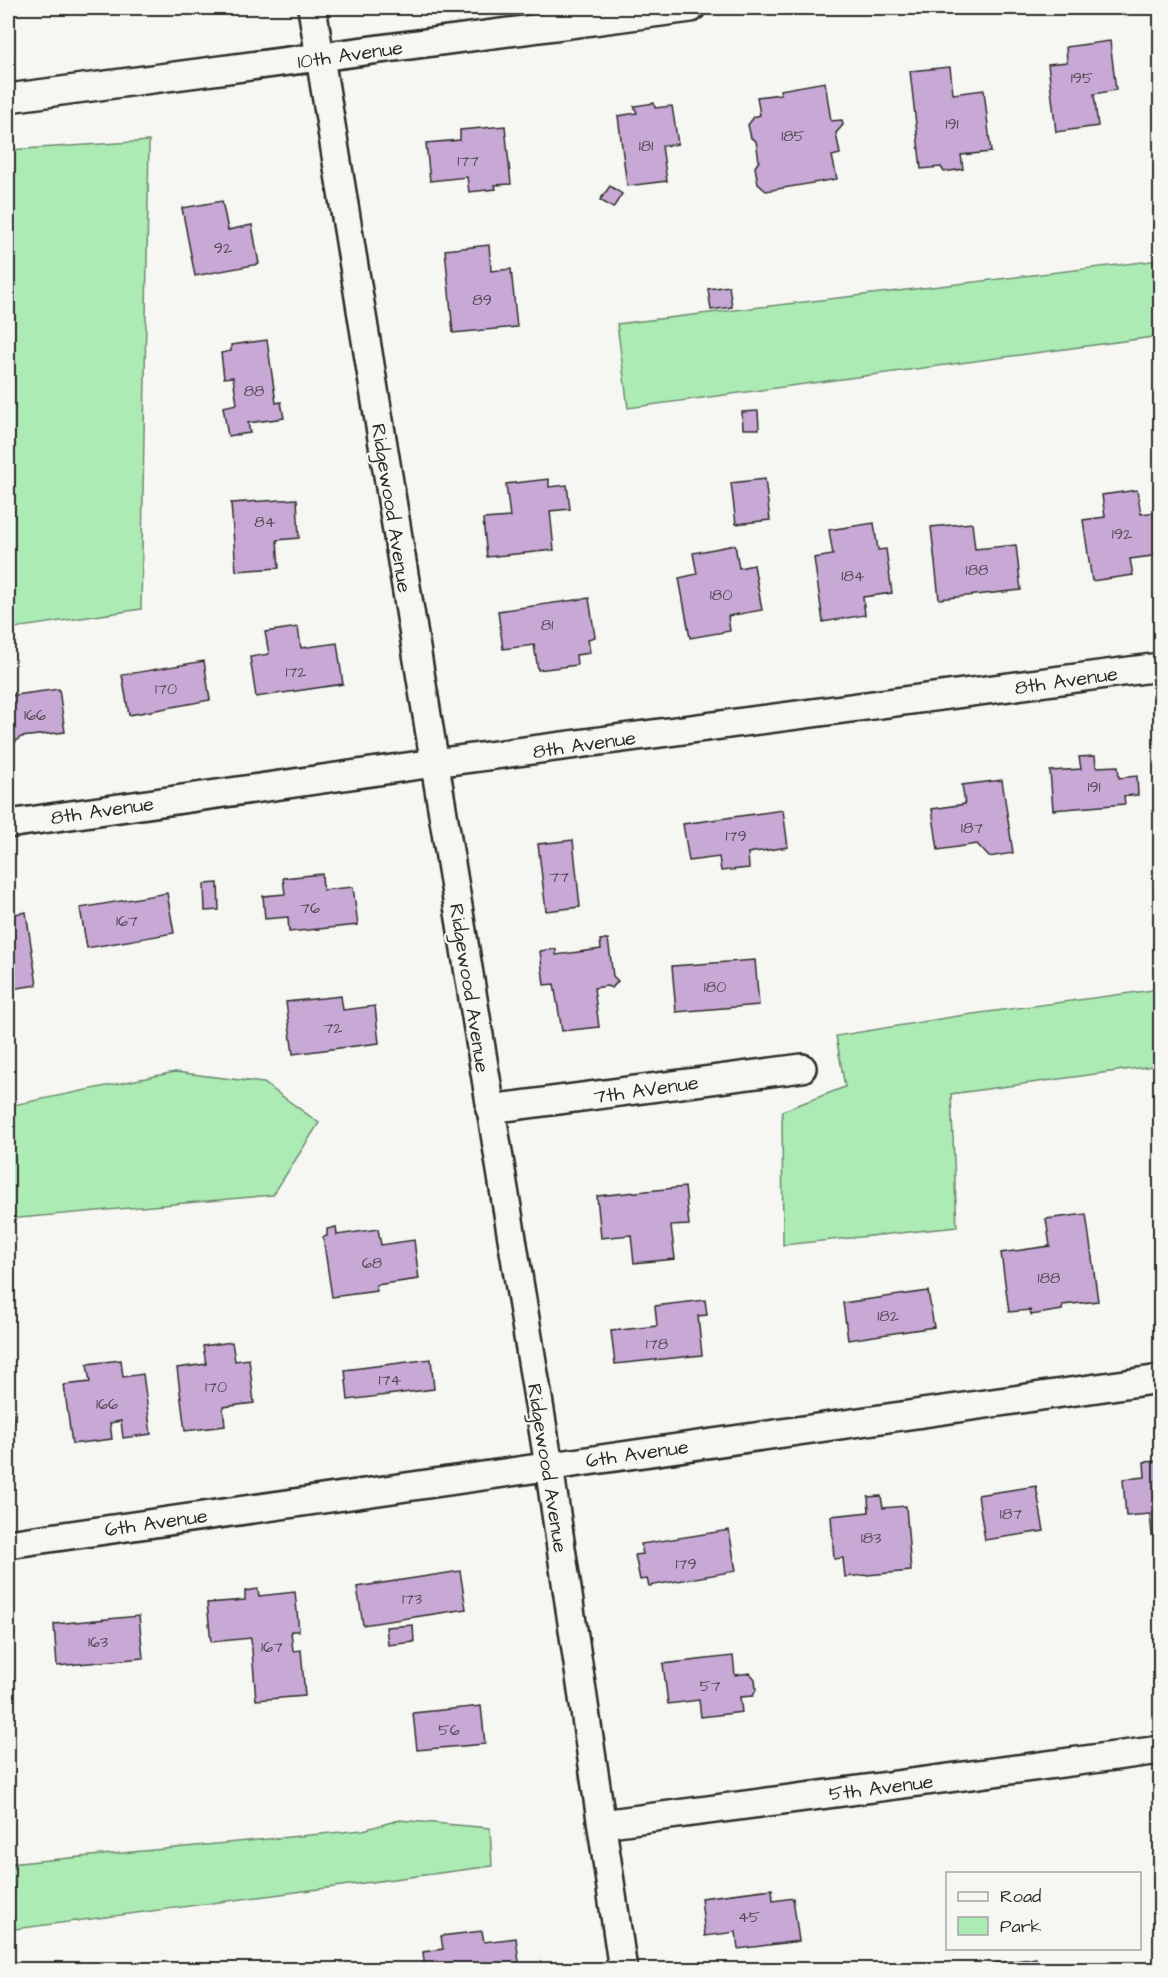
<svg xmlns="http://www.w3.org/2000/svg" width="1168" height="1977" font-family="'Architects Daughter',sans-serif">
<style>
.green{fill:#acebb3;stroke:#6c8b6f;stroke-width:1.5}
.building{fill:#c8a8d4;stroke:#2b2b2b;stroke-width:1.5}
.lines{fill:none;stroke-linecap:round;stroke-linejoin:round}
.minor-casing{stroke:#2b2b2b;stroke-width:32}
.minor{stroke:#f6f6f2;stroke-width:27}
.labels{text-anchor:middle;stroke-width:4.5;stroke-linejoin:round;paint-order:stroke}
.number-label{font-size:16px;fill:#524a55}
.street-label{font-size:20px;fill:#2b2b2b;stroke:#f6f6f2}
</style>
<rect width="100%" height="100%" fill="#f6f6f2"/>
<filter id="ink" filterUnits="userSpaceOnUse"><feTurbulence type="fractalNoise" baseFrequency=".0167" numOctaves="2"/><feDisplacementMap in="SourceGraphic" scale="12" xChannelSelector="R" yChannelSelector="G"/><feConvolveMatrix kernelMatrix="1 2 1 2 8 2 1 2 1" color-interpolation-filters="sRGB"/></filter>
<g filter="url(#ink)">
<!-- green -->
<path class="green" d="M149,141L141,609L8,629V150Z
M1160,260V336L628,408L617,324Z
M1160,989V1065L951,1094L957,1227L783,1245L782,1111L845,1087L836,1036L958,1016Z
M175,1072L264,1083L319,1123L273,1195L8,1219V1106Z
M399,1820L490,1828L492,1866L8,1930V1864L363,1830Z"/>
<!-- building -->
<path class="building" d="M1160,34V67L1156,35Z
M1110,41L1116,90L1094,94L1098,126L1056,132L1048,64L1067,62L1066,47Z
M950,67L953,94L984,90L991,152L961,155L963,169L944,172L941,167L921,169L910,71Z
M825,82L831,121L842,120L843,125L836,133L840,154L832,156L837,179L766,191L758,184L755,167L759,161L756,141L751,138L748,125L754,117L760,115L757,97L781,94L780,90Z
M654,103L655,108L672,106L678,144L662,146L667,181L627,186L618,116L637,113L634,106Z
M505,126L511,184L495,185L496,189L469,192L467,177L430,181L426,143L460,140V130Z
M610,186L622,194L613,208L600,200Z
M222,201L228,230L252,225L259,264L195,276L182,208Z
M489,245L491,271L511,269L517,327L453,333L445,250Z
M729,286L732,307L711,310L708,289Z
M267,340L276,403L281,402L284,418L248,423L250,433L228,436L223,407L237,404L233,377L224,378L221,353L231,351V345Z
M758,411L759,429H743L742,412Z
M549,479V487L567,485L570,509L550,511L554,550L487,557L483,519L510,517L506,484Z
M765,479L770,520L736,524L731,483Z
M1137,490L1141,514L1156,512L1160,555L1130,559L1133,575L1092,581L1083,520L1105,517L1102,495Z
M297,499L299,538L277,540L279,568L236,571L231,503Z
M874,523L878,550L886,549L892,593L863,597L865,615L823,622L814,558L833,555L829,530Z
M972,523L975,549L1016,545L1021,590L939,599L931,527Z
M735,545L739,568L754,565L762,610L728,616L730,631L690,638L679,578L697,574L693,553Z
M589,598L595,637L588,639L590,653L576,655L577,665L538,670L534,645L503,649L498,611Z
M298,627L301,648L337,643L343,684L256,697L250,657L269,654L265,632Z
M204,661L210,700L129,715L122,675Z
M59,689L65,732L21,737L15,742L8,743V696Z
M1095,756L1096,767L1118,766L1119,778L1137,776L1138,795L1124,796L1125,804L1053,810L1050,771L1081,769L1079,757Z
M1002,780L1013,853L989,857L977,844L938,850L932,809L965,804L962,785Z
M783,810L788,847L748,853L749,868L721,871L719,857L689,861L683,824Z
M573,840L580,907L546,911L538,844Z
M322,874L323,890L353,887L358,925L289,932L288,917L265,919L263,896L285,894L283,878Z
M218,883L219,910L205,911L204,884Z
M167,893L174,933L87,948L80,908Z
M26,912L37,985L11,989L8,970V915Z
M608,939L613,976L618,981L612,988L607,986L594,988L599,1027L562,1031L554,984L544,985L540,951L556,949V955L601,949L600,940Z
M755,960L759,1005L676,1012L672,966Z
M341,996L343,1010L375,1006L379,1043L293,1054L286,1002Z
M685,1187L689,1225L671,1226L675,1259L634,1263L631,1235L601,1238L597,1196Z
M1086,1214L1098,1301L1063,1305L1062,1310L1031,1315L1030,1310L1009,1312L1001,1253L1050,1246L1046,1219Z
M336,1227L337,1235L378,1229L381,1245L414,1240L419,1279L376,1285L377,1291L332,1297L323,1237L327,1236V1229Z
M928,1291L934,1327L848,1340L843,1303Z
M705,1300L707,1315L698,1316L702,1355L615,1364L611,1331L657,1326L655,1306Z
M232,1342L235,1361L249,1359L254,1403L223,1407L225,1426L185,1431L177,1368L206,1364L203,1346Z
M431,1359L434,1389L348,1400L345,1370Z
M121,1360L123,1377L143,1374L151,1434L123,1438L121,1421L110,1423L112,1439L72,1444L64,1385L90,1382L87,1364Z
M8,1382L14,1421L8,1422Z
M1160,1461V1535H1152L1150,1514L1126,1516L1123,1479L1145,1477L1144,1462Z
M1036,1486L1044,1531L985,1540L978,1495Z
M881,1496L883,1508L906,1506L911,1571L845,1577L843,1558L834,1559L831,1516L869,1512L868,1497Z
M729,1530L736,1571L649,1586L647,1579L640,1580L635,1555L643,1554L641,1544Z
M460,1571L466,1609L363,1625L357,1587Z
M258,1589L259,1596L295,1592L299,1631H291L293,1651L301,1650L305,1696L256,1700L251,1638L211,1642L207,1603L245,1600V1591Z
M139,1616L143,1658L57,1666L54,1624Z
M413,1625L414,1642L388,1645L386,1627Z
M733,1656L735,1675L750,1673L755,1679L756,1690L753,1696L740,1697L742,1712L701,1717L699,1700L668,1704L663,1664Z
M481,1706L485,1744L417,1750L413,1713Z
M772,1889L773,1901L793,1898L799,1941L738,1949L736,1932L705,1936L701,1898Z
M482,1931L484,1942L516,1938L520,1970H425L423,1952L443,1949L441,1936Z
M1036,1958L1038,1970H993L992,1964Z
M941,1964V1970H915V1968Z"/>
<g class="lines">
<defs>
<path id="minor" d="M312,8L549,1466L623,1970
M8,98L691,8
M8,824L434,763L1160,667
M490,1109L802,1068
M8,1544L1160,1379
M602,1824L1160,1750"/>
</defs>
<!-- minor casing -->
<use href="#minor" class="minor-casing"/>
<!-- minor -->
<use href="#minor" class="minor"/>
</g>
</g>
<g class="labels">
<!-- number labels -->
<g class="number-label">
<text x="1082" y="83">195</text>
<text x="952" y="129">191</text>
<text x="793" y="141">185</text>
<text x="646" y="151">181</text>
<text x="468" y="166">177</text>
<text x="223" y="253">92</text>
<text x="482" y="305">89</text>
<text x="254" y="396">88</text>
<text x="265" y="527">84</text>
<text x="1122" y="539">192</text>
<text x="977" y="575">188</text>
<text x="853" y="581">184</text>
<text x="721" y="600">180</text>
<text x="547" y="630">81</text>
<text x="296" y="677">172</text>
<text x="166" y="694">170</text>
<text x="35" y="720">166</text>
<text x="1094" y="792">191</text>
<text x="972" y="833">187</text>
<text x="736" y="841">179</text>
<text x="559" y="882">77</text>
<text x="310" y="913">76</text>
<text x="127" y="926">167</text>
<text x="715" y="992">180</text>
<text x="333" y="1033">72</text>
<text x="372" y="1268">68</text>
<text x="1049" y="1283">188</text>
<text x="888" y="1321">182</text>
<text x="657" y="1349">178</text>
<text x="390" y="1385">174</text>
<text x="216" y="1392">170</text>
<text x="107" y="1409">166</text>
<text x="1011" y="1519">187</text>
<text x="871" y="1543">183</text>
<text x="686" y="1569">179</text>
<text x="412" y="1604">173</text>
<text x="98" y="1647">163</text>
<text x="272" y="1652">167</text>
<text x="710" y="1691">57</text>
<text x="449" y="1735">56</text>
<text x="749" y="1922">45</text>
</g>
<!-- street labels -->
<g class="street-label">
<text transform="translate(350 54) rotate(-8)" y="7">10th Avenue</text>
<text transform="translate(392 508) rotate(81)" y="7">Ridgewood Avenue</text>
<text transform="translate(1066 680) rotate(-8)" y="7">8th Avenue</text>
<text transform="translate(584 744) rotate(-8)" y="7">8th Avenue</text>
<text transform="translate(102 810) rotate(-8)" y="7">8th Avenue</text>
<text transform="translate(470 988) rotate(81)" y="7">Ridgewood Avenue</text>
<text transform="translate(646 1089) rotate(-8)" y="7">7th AVenue</text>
<text transform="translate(637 1453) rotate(-8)" y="7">6th Avenue</text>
<text transform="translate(548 1468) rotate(81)" y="7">Ridgewood Avenue</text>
<text transform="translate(156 1522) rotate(-8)" y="7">6th Avenue</text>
<text transform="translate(881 1787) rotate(-7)" y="7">5th Avenue</text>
</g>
</g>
<!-- margin -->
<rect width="1168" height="1977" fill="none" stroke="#f6f6f2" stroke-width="30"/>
<rect x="15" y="15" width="1138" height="1947" fill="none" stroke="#2b2b2b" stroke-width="2" filter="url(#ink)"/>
<!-- legend -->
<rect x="946" y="1872" width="195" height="78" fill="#f6f6f2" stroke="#a5a5a2" stroke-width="1.5"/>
<rect x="958" y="1892" width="30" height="9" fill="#f6f6f2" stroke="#a5a5a2" stroke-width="1.5"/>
<text x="1000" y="1902" font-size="18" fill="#2b2b2b">Road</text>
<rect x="958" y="1917" width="30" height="18" fill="#acebb3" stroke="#a5a5a2" stroke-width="1.5"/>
<text x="1000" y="1932" font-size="18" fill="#2b2b2b">Park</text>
</svg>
